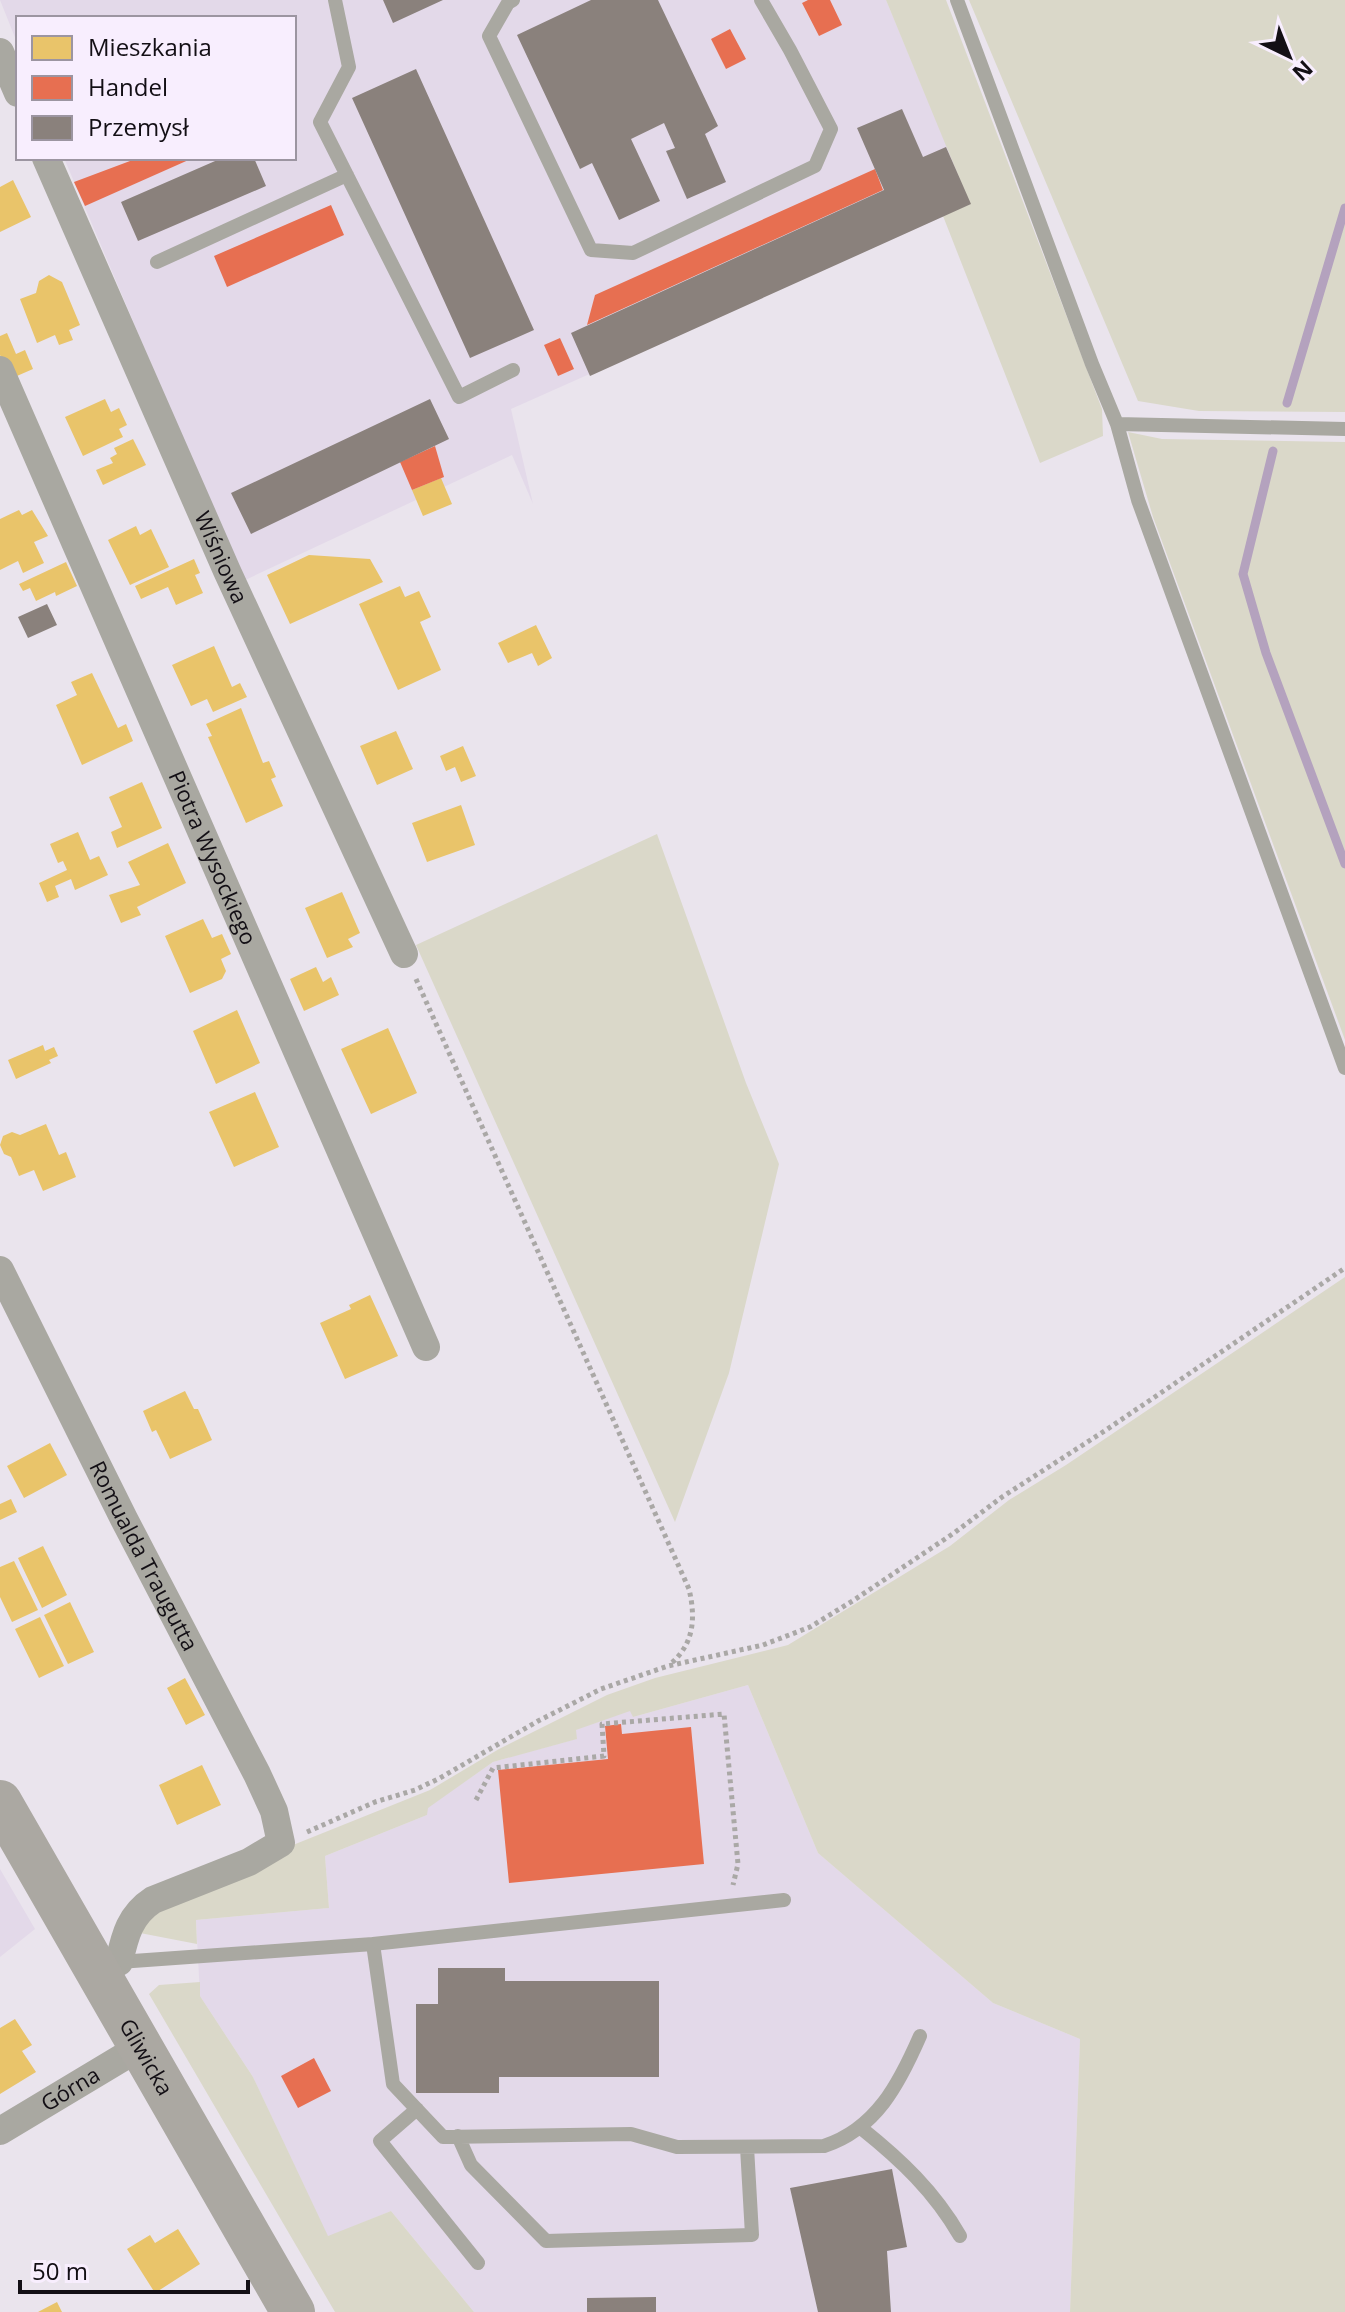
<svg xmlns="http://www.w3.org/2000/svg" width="1345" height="2312" font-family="'Open Sans',sans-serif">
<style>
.built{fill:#e3d9e9}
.green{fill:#dad8c9}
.homes{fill:#e9c46a}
.shops{fill:#e76f51}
.industry{fill:#8a817c}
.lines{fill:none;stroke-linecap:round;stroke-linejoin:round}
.stream{stroke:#b4a2be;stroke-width:9}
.path{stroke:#aaa8a6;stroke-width:5;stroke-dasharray:4 4;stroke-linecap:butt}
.service{stroke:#a9a8a1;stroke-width:14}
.minor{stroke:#a9a8a1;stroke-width:28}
.primary{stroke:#aba8a2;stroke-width:44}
.labels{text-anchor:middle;stroke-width:8;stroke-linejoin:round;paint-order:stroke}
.street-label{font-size:22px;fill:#130f15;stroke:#f8eefe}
</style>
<rect width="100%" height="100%" fill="#eae4ed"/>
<!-- built -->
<path class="built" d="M0,0H886L971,204L511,409L533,504L512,455L243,581L64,158H294V18H18V45Z
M748,1685L818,1853L993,2003L1080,2039L1070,2312H474L391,2211L328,2237L253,2077L200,1996L196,1920L329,1908L325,1856L427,1815V1808L493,1762L576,1739L575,1730L631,1710L633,1717Z
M0,1869L35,1929L0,1957Z"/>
<!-- green -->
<path class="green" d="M886,0H946L1102,409L1103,436L1040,463L943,216L970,204Z
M969,0H1345V412L1199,411L1138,401Z
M1128,432L1162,439L1345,442V1040L1153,517Z
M657,834L746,1083L779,1164L729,1373L675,1522L416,945Z
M1345,1277V2312H1070L1080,2039L993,2003L818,1853L748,1685L633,1717L630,1711L576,1730L577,1739L493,1762L428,1808L427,1815L325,1856L329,1908L196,1920L197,1944L140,1933L154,1913L293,1845L430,1790L499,1749L607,1695L655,1678L788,1645L950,1546L1009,1500L1066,1465Z
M200,1982V1996L253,2077L328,2236L391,2211L474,2312H335L149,1994L159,1985Z"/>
<!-- homes -->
<path class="homes" d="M13,180L31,217L0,232V187Z
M49,275L62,282L80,325L69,330L73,340L59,345L55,335L37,343L20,299L36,293L39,281Z
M7,333L16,354L25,350L33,369L10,379L0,355V336Z
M105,399L111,412L119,408L127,425L119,429L123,437L83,456L65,417Z
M133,439L146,465L103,485L96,470L113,463L110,458L117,454L114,448Z
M441,478L452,504L423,516L412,490Z
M19,510L22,515L32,510L48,536L34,542L44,563L23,573L18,561L0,570V519Z
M136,526L140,535L151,529L169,567L130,585L108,540Z
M309,555L370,559L383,582L290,624L267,575Z
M194,559L200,573L195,575L203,593L176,605L168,587L141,599L135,586Z
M66,562L77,586L56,596L55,592L36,601L30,588L23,591L19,584Z
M400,586L405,597L419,591L431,617L420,622L441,670L398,690L359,604Z
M536,625L552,658L538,666L532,653L508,663L498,643Z
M214,646L232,687L240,683L247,697L213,712L207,699L191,706L172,665Z
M92,673L118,728L126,724L133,741L82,765L56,705L77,695L71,682Z
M241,708L263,763L269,761L276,777L271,779L283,806L246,823L208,737L212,736L206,724Z
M396,731L413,769L377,785L360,746Z
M463,746L476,776L461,782L455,767L446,771L440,756Z
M142,782L162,828L117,848L111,832L122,827L109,797Z
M461,805L475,845L427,862L412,823Z
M78,832L90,860L99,856L108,875L75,890L71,879L55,886L59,897L47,902L39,883L67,870L63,861L58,863L50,844Z
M168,843L186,883L137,907L141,915L121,923L109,895L140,885L128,862Z
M342,892L360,933L348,939L353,947L327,958L305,908Z
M203,919L212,938L222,934L231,954L221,959L226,971L222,979L190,993L165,936Z
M316,967L323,982L331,977L339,995L304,1011L290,979Z
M237,1010L260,1063L216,1084L193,1031Z
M388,1028L417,1093L371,1114L341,1049Z
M43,1045L45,1051L54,1047L58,1056L49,1060L51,1063L16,1079L8,1060Z
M255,1092L279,1147L234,1167L209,1112Z
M46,1124L59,1155L66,1152L76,1177L43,1191L34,1170L19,1176L11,1157L4,1154L0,1145L3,1136L12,1132L20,1135Z
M370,1295L398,1356L345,1379L320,1323L351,1309L349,1305Z
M185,1391L194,1409H198L212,1440L170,1459L156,1430L152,1432L143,1411Z
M50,1443L67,1475L24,1498L7,1466Z
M11,1499L17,1512L0,1520V1504Z
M43,1546L67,1595L42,1608L18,1558Z
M14,1561L38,1610L12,1622L0,1597V1567Z
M70,1602L94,1652L68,1664L44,1615Z
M40,1617L64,1666L39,1678L15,1629Z
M185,1678L205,1715L186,1725L167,1688Z
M202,1765L221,1805L177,1825L159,1785Z
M15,2019L32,2045L22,2051L36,2072L0,2094V2028Z
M178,2229L200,2264L155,2293L127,2249L150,2235L155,2243Z
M57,2302L62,2312H38Z"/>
<!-- shops -->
<path class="shops" d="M808,0H830L842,25L819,36L802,3Z
M730,29L746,59L726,69L711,39Z
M138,158H193L85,206L74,182Z
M875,169L883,190L587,325L595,295Z
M331,205L344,235L227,287L214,256Z
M560,338L574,369L558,376L544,345Z
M435,446L444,477L412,490L400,462Z
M621,1724L622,1734L691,1727L704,1864L509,1883L498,1770L608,1759L605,1726Z
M314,2058L331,2091L298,2108L281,2076Z"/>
<!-- industry -->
<path class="industry" d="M383,0H443L393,23Z
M591,0H658L718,126L705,134L726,182L687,199L666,151L675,148L664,123L631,139L660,201L619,220L592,163L580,169L517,35Z
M416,69L534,330L470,358L352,98Z
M902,109L923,157L946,147L971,204L590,376L571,333L884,190L857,128Z
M222,158H254L266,186L138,241L121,202Z
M430,399L449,439L251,534L231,493Z
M47,604L57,625L28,638L18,617Z
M438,1968H505V1981H659V2077H499V2093H416V2004H438Z
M892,2169L907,2247L887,2251L891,2312H818L790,2188Z
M656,2297V2312H587V2298Z"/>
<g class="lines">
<!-- stream -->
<path class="stream" d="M1287,403L1345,208
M1273,451L1243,574L1266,653L1345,864"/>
<!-- path -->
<path class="path" d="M416,979L689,1589C696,1619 694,1645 669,1665
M476,1800L493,1768L604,1756L602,1724L724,1714L738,1864L733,1885
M307,1832L375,1802L415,1790L440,1778L538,1721L601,1689L668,1666L763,1645L810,1627L854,1600L954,1533L1002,1497L1106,1430L1345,1268"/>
<!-- service -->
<path class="service" d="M335,0L349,67L320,122L459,397L513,370
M513,0L508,3L489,36L591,250L633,253L815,166L831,129L790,50L761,0
M957,0L1092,364L1117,424L1345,429
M157,262L347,175
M1117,424L1138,500L1345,1068
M373,1944L393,2084L443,2137L631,2134L677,2147L824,2146C876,2129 899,2084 920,2036
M119,1962L373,1944L784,1900
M417,2109L380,2141L478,2263
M861,2128C901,2160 934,2191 960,2236
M458,2136L471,2165L546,2241L752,2235L747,2147"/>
<!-- minor -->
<g class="minor">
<path d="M0,52L18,93"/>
<path id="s1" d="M46,158L227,571L404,954"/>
<path id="s2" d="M0,370L426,1347"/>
<path id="s3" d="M0,1270L124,1519L257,1774L274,1811L281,1843L249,1862L153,1900C130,1915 125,1935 119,1962L97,1972"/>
<path id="s4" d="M0,2131L140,2047"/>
</g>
<!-- primary -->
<path class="primary" id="s5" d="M0,1802L293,2312"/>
</g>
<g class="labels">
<!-- street labels -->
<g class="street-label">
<text dy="8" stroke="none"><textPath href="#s1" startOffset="436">Wiśniowa</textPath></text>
<text dy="8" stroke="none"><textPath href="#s2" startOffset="532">Piotra Wysockiego</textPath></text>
<text dy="8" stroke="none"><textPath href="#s3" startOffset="320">Romualda Traugutta</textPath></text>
<text dy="8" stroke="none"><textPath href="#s5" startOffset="294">Gliwicka</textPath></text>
<text dy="8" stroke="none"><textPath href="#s4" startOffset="82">Górna</textPath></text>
</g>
</g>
<!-- legend -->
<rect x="16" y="16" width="280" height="144" fill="#f8eefe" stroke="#9c95a1" stroke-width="2"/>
<rect x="32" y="36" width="40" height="24" fill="#e9c46a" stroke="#9c95a1" stroke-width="2"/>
<text x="88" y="56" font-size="24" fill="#130f15">Mieszkania</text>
<rect x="32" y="76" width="40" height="24" fill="#e76f51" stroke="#9c95a1" stroke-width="2"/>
<text x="88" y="96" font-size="24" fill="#130f15">Handel</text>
<rect x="32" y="116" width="40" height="24" fill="#8a817c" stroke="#9c95a1" stroke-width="2"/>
<text x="88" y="136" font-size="24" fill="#130f15">Przemysł</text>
<!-- north arrow -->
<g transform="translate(1289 56) rotate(137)" stroke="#f8eefe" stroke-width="6" paint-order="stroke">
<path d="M0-6L14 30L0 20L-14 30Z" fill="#130f15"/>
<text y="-12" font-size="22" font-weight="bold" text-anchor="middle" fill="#130f15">N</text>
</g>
<!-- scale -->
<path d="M20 2280v12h228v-12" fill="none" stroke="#130f15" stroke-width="4"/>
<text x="32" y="2280" font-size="24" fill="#130f15" stroke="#f8eefe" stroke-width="6" paint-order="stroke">50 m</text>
</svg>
